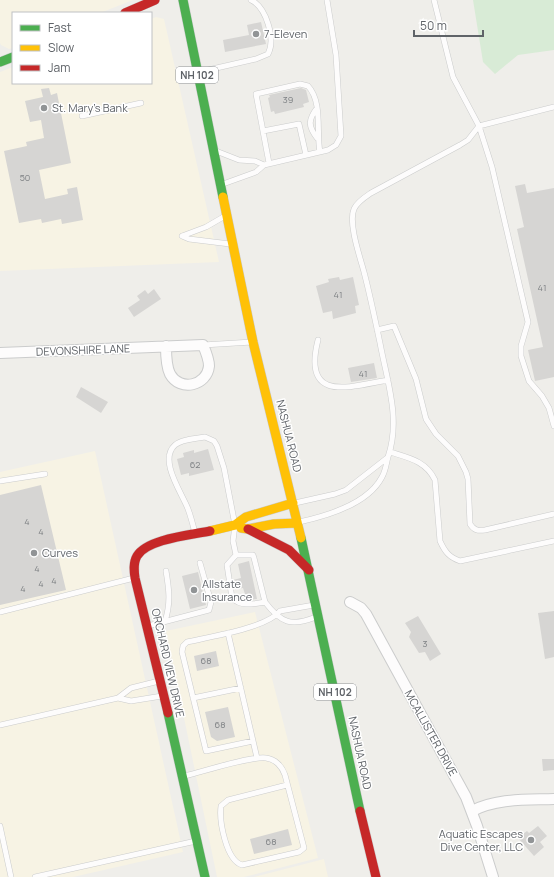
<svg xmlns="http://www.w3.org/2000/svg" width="554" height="877" font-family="Manrope,sans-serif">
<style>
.commercial{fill:#f7f3e4}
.green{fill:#d8ebd6}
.building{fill:#d6d5d3}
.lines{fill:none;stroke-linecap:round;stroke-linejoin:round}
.lane-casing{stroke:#cbcccc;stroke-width:6}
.street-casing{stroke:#cbcccc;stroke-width:12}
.fast-casing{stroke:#cacacb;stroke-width:10}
.slow-casing{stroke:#cacacb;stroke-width:10}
.jam-casing{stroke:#cacacb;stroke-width:10}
.lane{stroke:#fdfcfc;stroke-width:5}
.street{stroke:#fdfcfc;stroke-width:10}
.fast{stroke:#4caf50;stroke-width:9}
.slow{stroke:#ffc107;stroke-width:9}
.jam{stroke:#c62828;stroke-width:9}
.poi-dot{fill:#919496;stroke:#fff;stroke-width:1.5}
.labels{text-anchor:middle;stroke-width:3;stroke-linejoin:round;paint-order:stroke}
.number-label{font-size:9px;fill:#7e8184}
.shield{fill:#fff;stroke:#8f9295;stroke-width:1}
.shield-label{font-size:10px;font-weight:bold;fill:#5f6368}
.poi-label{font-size:11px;fill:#5f6368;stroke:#fff;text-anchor:start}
.street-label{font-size:11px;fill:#5f6368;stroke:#fff}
</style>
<rect width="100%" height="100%" fill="#efeeea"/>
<!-- commercial -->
<path class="commercial" d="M0,0H133L100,13H13V48L9,49L1,45L0,43Z
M156,17L164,19L219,262L0,271V72L13,67V83H151V19Z
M95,451L183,852L73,877H0V472Z
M255,612L318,858L244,877H217L166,631Z
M324,859L328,877H254Z"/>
<!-- green -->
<path class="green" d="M473,0H554V50L518,55L495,74L483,62Z"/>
<!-- building -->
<path class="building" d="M261,22L266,44L225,52L223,40L249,35L247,25Z
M49,88L51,95L57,93L71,163L39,170L45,199L68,194L67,189L77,187L83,220L62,224L61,219L42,223L41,219L19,223L4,151L27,146L26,142L44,138L41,120L30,122L25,101L43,97L41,89Z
M301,88L306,90L309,102L303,104L304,107L275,114L274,111L271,112L268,98L270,97L269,95Z
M525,184L527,193L554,188V377L535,381L528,350L543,347L517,229L524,227L515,186Z
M339,277L340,280L353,277L359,305L355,306L356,313L333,319L332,311L323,313L316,286L329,282L328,279Z
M154,289L161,299L134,317L128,308L140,300L137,296L145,290L148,294Z
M374,363L377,378L351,382L348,368Z
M81,387L108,402L101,413L76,397Z
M208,449L214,470L189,476V473L181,475L177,459L184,457L183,453L194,450V453Z
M41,485L66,590L0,605V495Z
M249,561L257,599L247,600L243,588L235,589L233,580L241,578L238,564Z
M198,572L206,605L190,609L182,576Z
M554,611V657L545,659L538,613Z
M418,616L441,654L430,661L425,652L419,653L409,637L411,632L405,623Z
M216,651L219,666L197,671L194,656Z
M228,707L235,737L217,741L211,737L205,712Z
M542,759H554V770L543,771Z
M538,826L547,836L540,842L544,847L534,856L518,838L527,831L529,833Z
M288,829L292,845L254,854L250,839Z"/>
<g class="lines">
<defs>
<path id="lane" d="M199,72L256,59L268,54C276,39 266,7 251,0
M554,107L479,126L492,167L528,322L521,346V356L529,381L542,396L549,408L554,426
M317,108C308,120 308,126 317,138
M82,116L141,103
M263,131L299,124L306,155
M216,151L239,160L255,161L264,165
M269,163L256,94L300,84L308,86C323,102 316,133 320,152
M223,184L256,172L264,165L328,150L336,145L341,136L336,55L327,0
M182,236L189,239L230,244
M182,236L206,227L225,216
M377,330L394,326L416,379L426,419L436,434L458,456L466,472L468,479L470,524C474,530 477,531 485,530L554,514
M318,340C302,403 349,387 388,380
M203,345L252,342
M390,452C409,458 426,461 435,480L440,541C445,552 449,557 460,561L554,541
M0,481L45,474
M295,503L335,494L346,490L387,458
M299,522C327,516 368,504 382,477C386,470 386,464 388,457C401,419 387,381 380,343C375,319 370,295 364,272C360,257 348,223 354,209C357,202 365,197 371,193L460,145L468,140L479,126L453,77L434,0
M195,533C193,525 191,517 188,509C182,493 158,460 175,445C182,439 195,439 205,437L214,441L217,446L224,468L235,525L233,541L236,555L227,565L232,598C241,607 253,604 265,602C281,623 291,627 316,617
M236,555H253L254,558L265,602
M0,612L134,578
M165,621C171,603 169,589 166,571
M148,626L209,610L211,602L200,563
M228,633L257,758
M159,681L131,688L118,698L131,701L162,696
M193,698L241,688
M0,725L118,698
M253,741L206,751L182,652L183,646L187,642C209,637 267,628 280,611L314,605
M184,776C202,772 250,756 266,758C275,759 282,766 285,775L304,848L299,852L242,865C226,860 219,821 221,806L228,800L287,785
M0,826L11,877
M35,877L196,841"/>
<path id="street" d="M0,353L203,345C206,352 209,359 209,366C207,386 180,392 170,374C166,366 166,355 166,346
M350,602L361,608L366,614L466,797L477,826L493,877
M472,811C497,798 527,800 554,799"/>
<path id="fast" d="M183,0L223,197
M0,62L13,57
M301,538L360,811
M168,713L205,877"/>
<path id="slow" d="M223,197L253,342L301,538
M241,528L248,529L274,524L297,523
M210,531L235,525L246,517L293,503"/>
<path id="jam" d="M125,13L155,0
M248,529L289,550L309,570
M168,713L135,578C134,571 133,563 137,556C147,539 191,535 210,531
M360,811L376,877"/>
</defs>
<!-- lane casing -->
<use href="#lane" class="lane-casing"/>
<!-- street casing -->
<use href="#street" class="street-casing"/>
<!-- fast casing -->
<use href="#fast" class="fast-casing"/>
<!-- slow casing -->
<use href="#slow" class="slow-casing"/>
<!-- jam casing -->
<use href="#jam" class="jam-casing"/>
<!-- lane -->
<use href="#lane" class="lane"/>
<!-- street -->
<use href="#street" class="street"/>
<!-- fast -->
<use href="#fast" class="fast"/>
<!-- slow -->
<use href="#slow" class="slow"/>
<!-- jam -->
<use href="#jam" class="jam"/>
</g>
<!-- markers -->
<g class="poi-dot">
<circle cx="256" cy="34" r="4"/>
<circle cx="44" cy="108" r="4"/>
<circle cx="34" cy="553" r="4"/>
<circle cx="194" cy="590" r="4"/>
<circle cx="531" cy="840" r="4"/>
</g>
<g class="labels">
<!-- number labels -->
<g class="number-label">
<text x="288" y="103">39</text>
<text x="25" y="181">50</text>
<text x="542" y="291">41</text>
<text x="338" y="298">41</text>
<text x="363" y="377">41</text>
<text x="195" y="468">62</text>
<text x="27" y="525">4</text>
<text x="41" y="535">4</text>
<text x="37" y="572">4</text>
<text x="54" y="584">4</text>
<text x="41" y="587">4</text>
<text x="23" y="592">4</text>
<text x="425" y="647">3</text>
<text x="206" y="664">68</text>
<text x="220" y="728">68</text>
<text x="271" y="845">68</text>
</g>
<!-- shield labels -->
<g class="shield">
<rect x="176" y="67" width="42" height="16" rx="3"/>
<rect x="314" y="684" width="42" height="16" rx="3"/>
</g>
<g class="shield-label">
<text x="197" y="79">NH 102</text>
<text x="335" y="696">NH 102</text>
</g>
<!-- poi labels -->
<g class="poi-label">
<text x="264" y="38">7-Eleven</text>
<text x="52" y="112">St. Mary's Bank</text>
<text x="42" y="557">Curves</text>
<text x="202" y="588">Allstate<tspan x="202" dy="13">Insurance</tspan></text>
<text x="523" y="838" text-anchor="end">Aquatic Escapes<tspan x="523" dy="13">Dive Center, LLC</tspan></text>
</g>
<!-- street labels -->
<g class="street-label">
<text transform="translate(83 350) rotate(-2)" y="4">DEVONSHIRE LANE</text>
<text transform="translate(289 436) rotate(76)" y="4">NASHUA ROAD</text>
<text transform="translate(168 663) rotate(77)" y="4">ORCHARD VIEW DRIVE</text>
<text transform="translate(431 733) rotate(61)" y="4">MCALLISTER DRIVE</text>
<text transform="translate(360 753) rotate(78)" y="4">NASHUA ROAD</text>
</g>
</g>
<!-- legend -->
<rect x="12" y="12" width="140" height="72" fill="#ffffff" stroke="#bfc1c3"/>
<rect x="20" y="25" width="20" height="6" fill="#4caf50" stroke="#bfc1c3"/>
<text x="48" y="32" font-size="12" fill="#5f6368">Fast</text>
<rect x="20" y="45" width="20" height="6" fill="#ffc107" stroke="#bfc1c3"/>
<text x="48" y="52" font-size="12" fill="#5f6368">Slow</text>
<rect x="20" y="65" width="20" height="6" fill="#c62828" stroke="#bfc1c3"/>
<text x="48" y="72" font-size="12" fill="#5f6368">Jam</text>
<!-- scale -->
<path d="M414 30v6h69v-6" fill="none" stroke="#5f6368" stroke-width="2"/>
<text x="420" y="30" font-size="12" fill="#5f6368" stroke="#ffffff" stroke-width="3" paint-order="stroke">50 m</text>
</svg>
